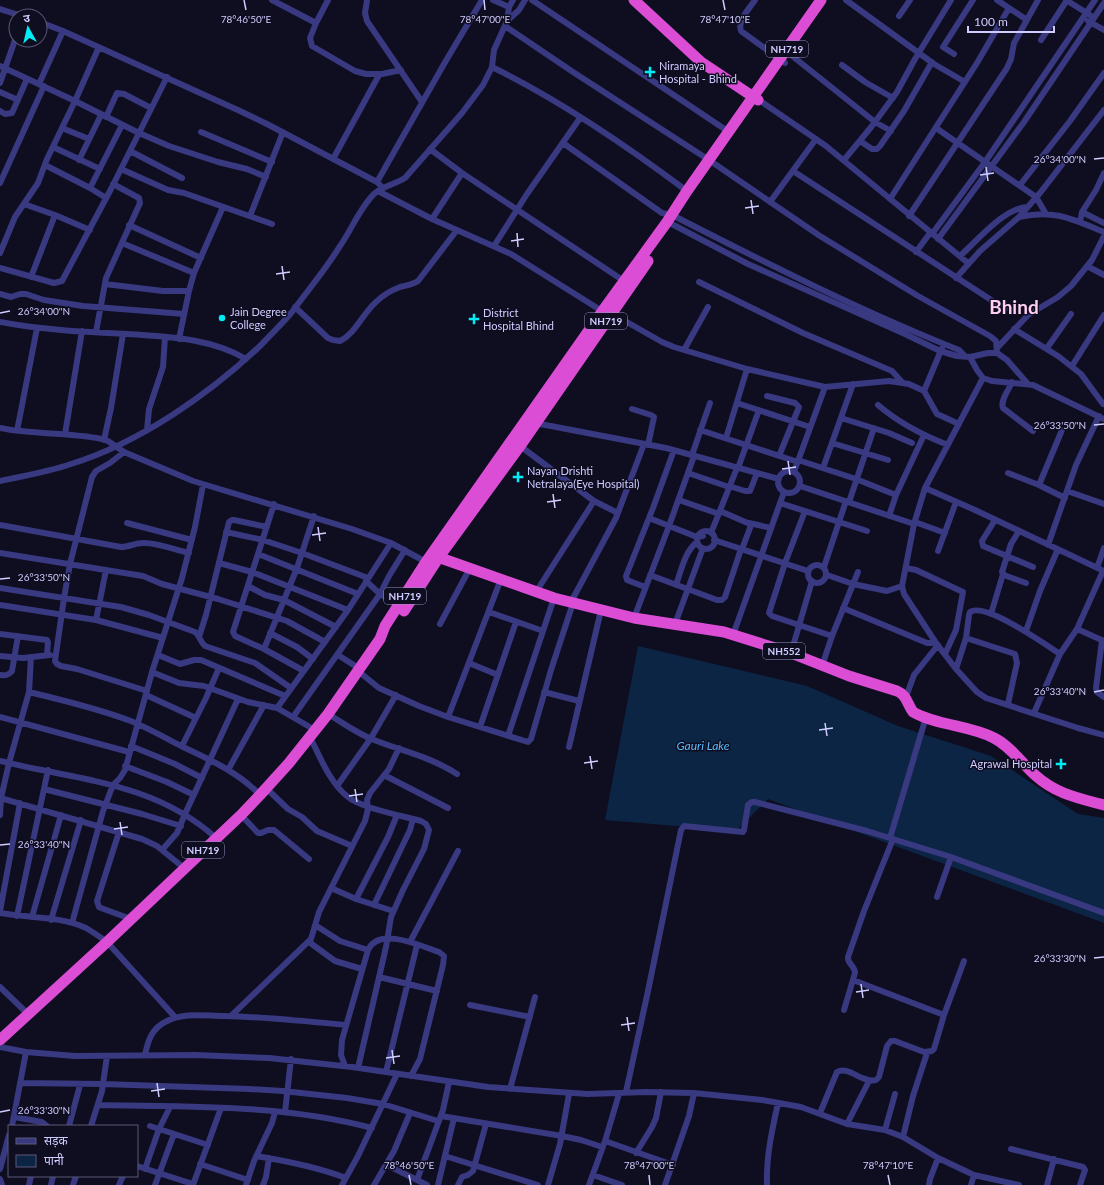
<svg xmlns="http://www.w3.org/2000/svg" width="1104" height="1185" font-family="Lato,'Noto Sans Devanagari',sans-serif">
<style>
.water{fill:#0c2545}
.lines{fill:none;stroke-linecap:round;stroke-linejoin:round}
.minor{stroke:#383980;stroke-width:6}
.trunk{stroke:#da4dd4;stroke-width:11}
.ticks{fill:none;stroke:#cfccff;stroke-width:1.5}
.poi-dot{fill:#00edf7;stroke:#0f0d20;stroke-width:1.5}
.labels{text-anchor:middle;stroke-width:3;stroke-linejoin:round;paint-order:stroke}
.shield{fill:#0f0d20;stroke:#9593bc;stroke-width:1}
.shield-label{font-size:10px;font-weight:bold;fill:#cfccff}
.poi-label{font-size:11px;fill:#cfccff;stroke:#0f0d20;text-anchor:start}
.water-label{font-size:12px;font-style:italic;fill:#5abcff;stroke:#0f0d20}
.town-label{font-size:19px;font-weight:bold;fill:#ffcef0;stroke:#0f0d20}
.ticks-label{font-size:10px;text-anchor:middle;fill:#cfccff;stroke:#0f0d20;stroke-width:3;stroke-linejoin:round;paint-order:stroke}
</style>
<rect width="100%" height="100%" fill="#0f0d20"/>
<!-- water -->
<path class="water" d="M638,646L807,686L898,726L991,756L1078,814L1104,818V923L768,799L736,831L605,820Z"/>
<g class="lines">
<!-- minor -->
<path class="minor" d="M272,0L316,23L328,0
M367,0L365,13L367,21L422,102
M493,0L509,7
M532,0L729,132
M755,0C749,9 737,21 741,31L785,63
M846,0L934,64L965,82
M997,0L1027,20
M1066,0L1090,15
M0,9L22,16
M899,16L910,0
M507,21L519,10L525,0
M1088,21L1104,30
M40,22L63,31L240,111L267,124L377,182L383,188
M316,23L310,38L312,46L355,71L366,74H382L401,70
M505,26L573,72L709,160L820,236L918,296L990,336L996,341L997,353
M1041,40L1067,0
M786,51L860,110L875,122L891,131
M954,54L943,47L973,0
M842,65L865,82L893,98
M0,66L75,101L139,133L169,146L218,162L247,169L266,177
M492,67C560,100 627,146 687,191
M0,83L16,37
M39,84L63,31
M0,92L18,100
M759,100L826,146L968,263
M0,111L5,114L12,113L27,79
M106,117L117,93L124,94L151,108
M62,128L89,139
M936,128L1036,197L1046,214
M201,132L272,162
M860,141L872,149H877L880,146L904,111L932,62
M563,143L662,213L672,215C766,263 861,311 959,350L965,356
M53,147L100,169
M430,149L462,173L624,281
M130,151L182,178
M333,159L379,75
M79,160L101,115
M844,160L872,126L897,92L915,59L951,0
M45,165L90,188L106,198
M121,169L168,190L184,193L272,224
M793,171L1005,309
M462,173L432,219L511,254L602,311
M377,182L444,64L482,0
M0,183L44,86
M1020,185L1070,121L1104,73
M90,188L122,125
M378,191L432,219
M890,199L977,63L1009,8
M770,202L816,139
M24,204L55,215L90,230
M1082,212L1104,223
M250,216L283,132
M909,216L1007,68L1011,59L1014,43L1038,0
M1019,217C1054,209 1072,219 1104,232
M666,221L748,264L905,334L940,351L957,356L970,357L988,353H997L1007,360L1028,384
M1080,222L1082,212L1096,190L1104,173
M129,225L201,258
M932,234L985,162L1095,0
M938,239L1024,122L1104,3
M122,243L194,273
M494,246L527,194L580,118
M916,252L930,233
M0,253L15,217L38,183L47,159L75,101L99,47
M960,256C977,241 1004,208 1027,207
M1087,266L1104,275
M0,268L54,283L62,281L111,189L167,77
M31,277L55,215
M956,278L980,251L1019,217L1040,193L1104,110
M699,282L803,333L892,371L902,382
M105,284L163,291H189
M0,294L11,297L20,294H26L44,300L83,306L184,314
M295,307L328,338L333,340L340,341C356,333 363,313 376,302C382,296 392,290 400,287C407,285 412,285 418,281L457,230
M611,313L662,342L674,347L747,369L825,387L794,472
M0,322C42,330 85,332 128,334C168,337 211,338 246,359
M1014,329L1058,356L1081,374L1103,404
M96,332L106,278L140,203L139,198L113,184
M179,339L189,291L194,273L223,207
M997,348L1028,315L1058,297L1071,286L1092,260L1104,236
M1047,348L1071,314
M684,350L708,307
M970,357L977,370L983,378L992,381L1033,385L1104,419
M1072,366L1104,315
M1012,382C1009,390 1000,400 1003,408L1033,431
M825,387L889,381L909,384L924,391L937,414L959,424
M924,391L942,348
M767,396L795,403L799,407L779,456
M737,403L810,427
M878,405C899,423 922,435 948,445
M632,409L651,415L654,417L648,445
M841,418L889,433L912,443
M535,423L666,448L779,479
M0,428C34,435 68,432 102,439L108,441L124,452L193,481L352,529L391,543L426,562
M147,430L149,409L163,367L165,337
M700,430L798,462
M17,431L37,328
M65,434L82,331
M726,438L747,369
M104,440L111,408L123,334
M832,443L888,460
M520,446L594,501
M124,452L110,463L96,471L92,477L70,564L64,598L55,661L57,664L61,666L77,669L147,691
M692,455L710,403
M798,460L856,479L896,495
M738,468L759,410
M823,468L853,384
M778 482a11 11 0 1 1 22 0a11 11 0 1 1-22 0Z
M688,473L729,487
M1008,473L1039,485L1065,498
M0,481C23,476 48,472 71,464C139,443 210,394 261,345C271,334 282,324 292,312C308,290 326,269 340,246C352,229 360,207 375,193C384,186 395,184 405,178L462,113L483,85L492,67L494,50L507,21L509,7L513,0
M1039,485L1062,430
M729,486L745,491H750L757,473
M800,486L914,524L925,488L983,378
M925,488L975,510L1104,571
M1067,491L1104,504
M679,500L719,514
M849,502L874,428
M780,503L867,531
M274,504L233,632L235,636L264,649L304,671
M720,511L750,524V528L742,549
M805,511L785,563L769,613L772,616L832,636
M889,516L896,495L924,435
M649,518L697,537L703,536
M995,520L982,541L983,546L1033,567
M915,522L945,533
M127,523L192,540
M749,523L771,528
M914,524L902,586L904,594L936,643L956,669L977,692L986,698L1078,728L1104,735
M0,525L121,547C129,547 135,543 143,543C156,542 175,550 189,553
M1019,531L1011,544L1002,572L1004,575L1026,583
M697 540a9 9 0 1 1 18 0a9 9 0 1 1-18 0Z
M226,532L263,540L302,553L368,578
M711,533L737,468
M714,540L808,571
M1048,545L1076,465L1099,416
M938,551L956,502
M0,553L143,576L162,584L218,599L287,621L325,642
M258,554L358,594
M219,563L252,572L348,610
M808 574a9 9 0 1 1 18 0a9 9 0 1 1-18 0Z
M824,567L846,501
M906,568L916,570L963,592L956,630L945,654
M1097,568L1104,548
M650,575L717,600H722L725,597L741,549
M827,575L853,584L887,591L902,586
M366,581L380,594L398,605
M676,585C681,571 685,551 697,542
M248,586L265,595L284,600L336,627
M645,587L627,580L626,576L653,508L674,450
M0,588L121,607L149,615L195,632C200,636 200,642 205,646L255,663L291,688
M536,592L594,501L618,513
M571,602L616,518L644,444
M0,605L96,620L163,638
M843,608L927,643H936
M489,612L543,631
M991,614L1003,574
M634,618L669,526L694,456
M96,620L106,570
M440,624L470,568
M675,624L703,548
M1077,629L1104,641
M1026,631L1040,591L1058,549
M270,633L297,647L313,659
M0,634L47,640L48,642L47,655
M733,635L784,492
M199,637L206,615L229,522L232,520H234L267,527
M966,638L1015,654L1017,663L1008,704
M1102,640L1096,688L1097,692L1104,697
M264,649L297,568L314,516
M791,653L812,581
M158,655L180,664L194,660H201L285,696
M338,655L360,669
M0,656L23,658L50,655
M469,663L498,675
M822,666L832,636L858,572
M956,669L966,638L969,615L970,612C985,602 1045,644 1060,654
M358,671L379,688L419,706L448,717L528,742L531,739L551,670L573,603
M152,672L179,683L204,686L248,702L277,708L315,730
M0,675C6,676 9,675 12,671L18,636
M29,692C62,700 96,708 128,720C147,727 165,738 183,747C211,760 239,773 260,795
M544,692L579,701
M146,695L196,718
M906,697L914,675L938,645
M277,708L348,610L391,543
M1034,713L1060,654L1077,629L1103,571
M328,714C343,723 358,734 374,740C402,751 431,757 457,774
M0,717L129,752
M293,717L380,594L389,576L405,550
M448,717L501,579
M480,727L516,622
M508,736L554,598
M310,737C320,757 330,783 348,797C361,808 403,816 421,821L426,824L429,830L424,849L403,890L391,917L386,947L358,1068
M131,746L175,764L202,778
M182,746L206,698L219,668
M569,747L601,610
M0,761C77,780 154,782 216,838
M125,766L167,782L194,795
M228,770L264,705
M384,775L448,808
M337,786L371,738L396,695
M266,788L288,809L302,817L317,831L352,846
M44,789L142,814L181,826
M0,798L142,839L157,846L184,868
M0,815L1,798L9,763L29,692L31,657
M241,815L258,833H261L268,830H274L309,859
M119,832L97,901L99,907L101,908L131,919
M890,838L926,717
M162,850L177,833L185,814L238,699
M331,888L356,899L393,911
M937,897L951,857
M356,899L388,837L397,815
M374,905L410,830L413,819
M0,911L20,803
M0,913C28,918 60,916 86,928C93,932 100,937 107,942L175,1017
M17,916L48,770
M32,917L61,815
M51,920L81,820
M72,923L103,811L113,785L120,778L125,770L152,672L182,578L195,527L203,485
M315,925L340,941L368,950
M309,942L335,961L362,969
M410,942L458,851
M379,977L437,991
M853,980L944,1015
M0,987L28,1014
M470,1005L530,1017
M844,1010L855,973C855,965 847,964 848,957L864,911L893,839
M231,1016L311,939L319,912L365,821L368,809L367,800L370,793L389,769L399,748
M0,1047L26,1052L75,1056L196,1055L269,1058L352,1067L488,1087L588,1094L646,1092L694,1093L762,1100L801,1107L847,1124L885,1130L903,1137L938,1158L974,1175L1019,1185
M145,1055C148,1040 152,1028 167,1021C184,1012 205,1016 224,1016C265,1017 305,1021 346,1025
M345,1066L341,1055L342,1040L368,950C379,926 421,946 439,952L444,956L443,965L420,1059L411,1076
M386,1072L417,945
M20,1083L103,1084L249,1089L283,1091L347,1098L383,1104L438,1121
M510,1089L535,997
M626,1092L648,991L681,830L684,826L743,832L744,830L748,805L752,802H755L867,831L951,857L1104,913
M98,1105C189,1107 283,1104 372,1128
M285,1112L291,1059
M820,1113L837,1072C848,1065 863,1084 876,1080L879,1077L887,1046L891,1041H895L924,1052L932,1051L934,1049L944,1015L964,961
M441,1116L562,1136L581,1140L602,1147
M14,1117L42,1122L47,1126
M847,1124L869,1081
M12,1126L26,1052
M69,1126L80,1085
M91,1126L102,1091L107,1056
M150,1126L208,1145
M885,1130L895,1094
M903,1137L913,1096L927,1053
M605,1141L673,1165
M1011,1149L1083,1167L1085,1170L1080,1185
M636,1153L652,1127L656,1118L661,1092
M256,1156C287,1161 317,1167 346,1178
M445,1156L538,1185
M200,1164L248,1180
M387,1165L427,1185
M137,1166L193,1184
M0,1169L9,1135
M145,1169L159,1129L170,1107
M593,1175L622,1185
M0,1179L2,1185
M417,1180L443,1110L449,1082
M29,1185L31,1176
M51,1185L53,1176
M73,1185L76,1176
M119,1185L123,1176
M155,1185L174,1134
M193,1185L221,1108
M246,1185L254,1161L272,1123L275,1112
M263,1185L266,1177L269,1158
M342,1185L358,1156L397,1074
M374,1185L394,1151L410,1113
M438,1185L454,1118
M458,1185L462,1177L468,1175L473,1171L486,1124
M548,1185L560,1144L569,1094
M589,1185L605,1141L619,1094
M665,1185L689,1116L694,1093
M767,1185C766,1157 772,1130 778,1103
M929,1185L930,1179L938,1158
M971,1185L974,1175
M1047,1185L1054,1159"/>
<!-- trunk -->
<path class="trunk" d="M634,0L701,62L758,100
M432,555L554,598L634,618L724,632L791,653L849,676L897,691C907,695 907,704 913,712C938,726 969,725 994,738C1010,746 1022,763 1035,775C1056,794 1078,798 1104,805
M404,611L439,557L520,446L648,261
M0,1040L107,942L241,815L260,795L289,763L328,714L380,639L385,626L426,562L604,309L667,222L687,191L821,0"/>
</g>
<!-- ticks -->
<path class="ticks" d="M244,0L246,10M484,0L485,10M723,0L725,10M1094,159L1104,158M986,167L988,181M980,175L994,173M751,200L753,214M745,208L759,206M517,233L518,247M511,241L524,239M282,266L284,280M276,274L290,272M0,313L10,311M1094,425L1104,424M788,461L790,475M782,469L796,467M553,494L555,508M547,502L561,500M318,527L320,541M312,535L326,533M0,579L10,578M1094,692L1104,690M825,723L827,736M819,730L833,728M590,756L592,769M584,763L598,761M355,789L357,802M349,796L363,794M120,822L122,835M114,829L128,827M0,845L10,844M1094,958L1104,957M861,984L863,998M856,992L869,990M627,1017L629,1031M621,1025L635,1023M392,1050L394,1064M386,1058L400,1056M157,1083L159,1097M151,1091L165,1089M0,1112L10,1110M409,1175L411,1185M649,1175L650,1185M888,1175L890,1185"/>
<!-- markers -->
<g class="poi-dot">
<path d="M648 66h4v4h4v4h-4v4h-4v-4h-4v-4h4z"/>
<circle cx="222" cy="318" r="4"/>
<path d="M472 313h4v4h4v4h-4v4h-4v-4h-4v-4h4z"/>
<path d="M516 471h4v4h4v4h-4v4h-4v-4h-4v-4h4z"/>
<path d="M1059 758h4v4h4v4h-4v4h-4v-4h-4v-4h4z"/>
</g>
<g class="labels">
<!-- shield labels -->
<g class="shield">
<rect x="766" y="41" width="42" height="16" rx="3"/>
<rect x="585" y="313" width="42" height="16" rx="3"/>
<rect x="384" y="588" width="42" height="16" rx="3"/>
<rect x="763" y="643" width="42" height="16" rx="3"/>
<rect x="182" y="842" width="42" height="16" rx="3"/>
</g>
<g class="shield-label">
<text x="787" y="53">NH719</text>
<text x="606" y="325">NH719</text>
<text x="405" y="600">NH719</text>
<text x="784" y="655">NH552</text>
<text x="203" y="854">NH719</text>
</g>
<!-- poi labels -->
<g class="poi-label">
<text x="659" y="70">Niramaya<tspan x="659" dy="13">Hospital - Bhind</tspan></text>
<text x="230" y="316">Jain Degree<tspan x="230" dy="13">College</tspan></text>
<text x="483" y="317">District<tspan x="483" dy="13">Hospital Bhind</tspan></text>
<text x="527" y="475">Nayan Drishti<tspan x="527" dy="13">Netralaya(Eye Hospital)</tspan></text>
<text x="1052" y="768" text-anchor="end">Agrawal Hospital</text>
</g>
<!-- water labels -->
<g class="water-label">
<text x="703" y="750">Gauri Lake</text>
</g>
<!-- town labels -->
<g class="town-label">
<text x="1014" y="314">Bhind</text>
</g>
</g>
<g class="ticks-label">
<text x="246" y="23">78°46'50"E</text>
<text x="485" y="23">78°47'00"E</text>
<text x="725" y="23">78°47'10"E</text>
<text x="1060" y="163">26°34'00"N</text>
<text x="44" y="315">26°34'00"N</text>
<text x="1060" y="429">26°33'50"N</text>
<text x="44" y="581">26°33'50"N</text>
<text x="1060" y="695">26°33'40"N</text>
<text x="44" y="848">26°33'40"N</text>
<text x="1060" y="962">26°33'30"N</text>
<text x="44" y="1114">26°33'30"N</text>
<text x="409" y="1169">78°46'50"E</text>
<text x="649" y="1169">78°47'00"E</text>
<text x="888" y="1169">78°47'10"E</text>
</g>
<!-- legend -->
<rect x="8" y="1125" width="130" height="52" fill="#0f0d20" stroke="#5c5979"/>
<rect x="16" y="1138" width="20" height="6" fill="#383980" stroke="#5c5979"/>
<text x="44" y="1145" font-size="12" fill="#cfccff">सड़क</text>
<rect x="16" y="1155" width="20" height="12" fill="#0c2545" stroke="#5c5979"/>
<text x="44" y="1165" font-size="12" fill="#cfccff">पानी</text>
<!-- north arrow -->
<g transform="translate(28 28) rotate(352)"><circle r="19" fill="#0f0d20" stroke="#5c5979"/>
<path d="M0-3L7 15L0 10L-7 15Z" fill="#00edf7"/>
<text y="-6" font-size="11" font-weight="bold" text-anchor="middle" fill="#cfccff">उ</text>
</g>
<!-- scale -->
<path d="M968 26v6h86v-6" fill="none" stroke="#cfccff" stroke-width="2"/>
<text x="974" y="26" font-size="12" fill="#cfccff" stroke="#0f0d20" stroke-width="3" paint-order="stroke">100 m</text>
</svg>
